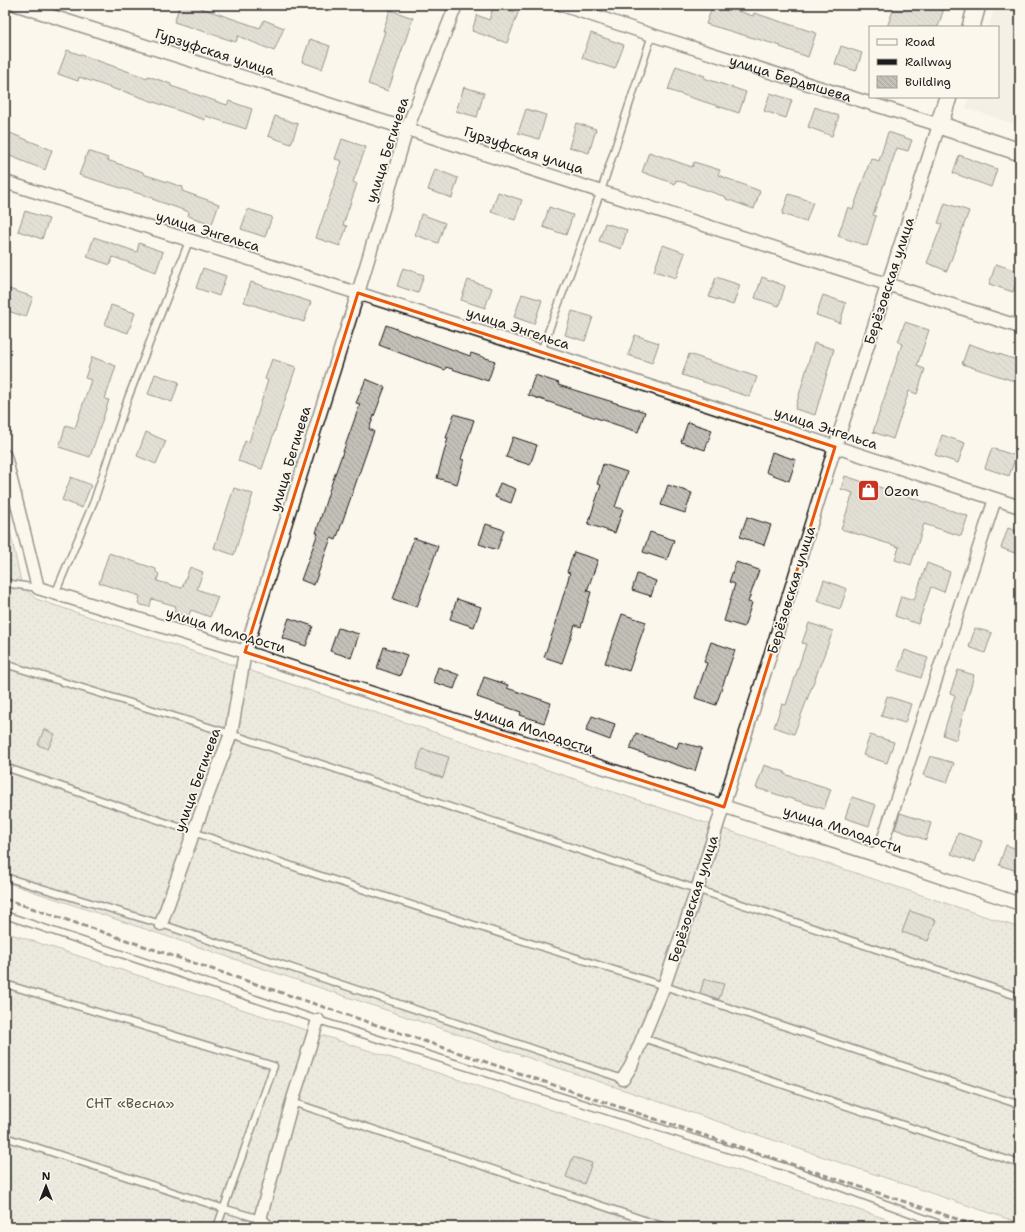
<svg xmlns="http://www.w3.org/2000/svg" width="1025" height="1232" font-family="'Shantell Sans',sans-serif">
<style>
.built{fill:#eae6dc}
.garden{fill:url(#garden-dots);stroke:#7b7a75}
.building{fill:url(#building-back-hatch);stroke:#1c1c1c}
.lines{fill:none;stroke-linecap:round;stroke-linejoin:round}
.lane-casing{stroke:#1c1c1c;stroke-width:9}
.street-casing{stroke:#1c1c1c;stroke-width:15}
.secondary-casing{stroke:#1c1c1c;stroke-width:20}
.lane{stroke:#fbf7ec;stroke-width:6}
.street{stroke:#fbf7ec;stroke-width:12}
.secondary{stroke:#fbf7ec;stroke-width:17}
.rail{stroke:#1c1c1c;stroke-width:3;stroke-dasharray:6 3;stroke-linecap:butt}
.marked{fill:none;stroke:#e8590c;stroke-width:3;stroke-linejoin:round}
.labels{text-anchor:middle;stroke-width:3.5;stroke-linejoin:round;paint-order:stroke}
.street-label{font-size:14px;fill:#1c1c1c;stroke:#fbf7ec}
.poi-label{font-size:14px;fill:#1c1c1c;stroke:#fbf7ec;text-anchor:start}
.park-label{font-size:14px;fill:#555451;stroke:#fbf7ec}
</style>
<defs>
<pattern id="garden-dots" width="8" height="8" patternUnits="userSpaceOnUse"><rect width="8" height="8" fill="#dad7ce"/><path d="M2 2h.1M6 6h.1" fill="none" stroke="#bab8b0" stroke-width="1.8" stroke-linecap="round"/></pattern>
<pattern id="building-back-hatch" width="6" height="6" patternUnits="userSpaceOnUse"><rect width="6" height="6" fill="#c3c0b8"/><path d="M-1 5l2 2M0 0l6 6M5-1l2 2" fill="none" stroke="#a7a49e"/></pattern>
</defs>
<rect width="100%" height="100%" fill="#fbf7ec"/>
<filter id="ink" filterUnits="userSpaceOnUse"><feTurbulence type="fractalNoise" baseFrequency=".025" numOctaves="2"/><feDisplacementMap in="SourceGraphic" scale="8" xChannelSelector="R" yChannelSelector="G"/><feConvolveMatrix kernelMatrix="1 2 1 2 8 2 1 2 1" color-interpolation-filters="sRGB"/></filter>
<g filter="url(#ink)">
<!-- built -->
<path class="built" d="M995,5H1020V126L966,108L969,97H998V27H989Z"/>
<!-- garden -->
<path class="garden" d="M5,508L22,586L36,599L1020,928V1223L5,882Z
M5,932L911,1227H5Z"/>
<!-- building -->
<path class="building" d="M180,5H202L201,8L260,28L264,20L284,28L274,51L238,36L236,42L174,22Z
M494,5L518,13L507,43L472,31L477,15L489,20Z
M713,5H720L753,16L754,13L816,33L808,57L780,47L781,46L706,24Z
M895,5H945L938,27H887Z
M390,10L413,18L388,91L368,84L385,31H383Z
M591,33L624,45L615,69L582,58Z
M310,39L330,46L322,69L302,62Z
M841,46L862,53L856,71L835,64Z
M67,50L147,78L148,76L171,84V86L227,105L229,101L252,109L246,129L206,116L205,120L120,90V91L79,77L78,81L58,74Z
M676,66L705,76L704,78L746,92L739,113L668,90Z
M464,87L484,93L477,117L456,111Z
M770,93L792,100L786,118L764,111Z
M815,107L839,116L832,136L808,127Z
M526,109L546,115L539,139L518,133Z
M275,116L298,124L291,144L268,136Z
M576,123L596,129L589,153L569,147Z
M5,131L52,150L45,170L5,154Z
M888,132L912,140L908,151L897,148L873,215L876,216L867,246L838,236L848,207L853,209L871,158L879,161Z
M342,139L366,147L353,182L357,184L343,225L347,226L340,246L316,238L342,161L335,159Z
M88,151L108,158L107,160L143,172V174L183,187L182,191L219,204L212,224L188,216L189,212L152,199L153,198L79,175Z
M649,152L692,167L694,162L720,170L718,175L760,191L754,209L726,199V197L676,180L675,184L642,172Z
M959,155L997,169L991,187L953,173Z
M435,169L458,178L452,198L428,190Z
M498,192L522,200L515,220L491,212Z
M789,194L813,202L806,222L782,214Z
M945,203L969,211L947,271L927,263L942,224L938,223Z
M549,207L573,215L566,235L543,227Z
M248,209L272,217L265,237L241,229Z
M25,211L49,219L42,239L18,231Z
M421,214L445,223L438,243L415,235Z
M605,223L627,230L621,249L599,241Z
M94,237L137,252L139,243L163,252L156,272L113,257L110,265L87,257Z
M663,245L685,253L676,278L654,271Z
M996,264L1020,272L1013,292L989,284Z
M203,268L226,276L219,296L196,288Z
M403,268L424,275L418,293L397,286Z
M716,277L740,285L733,305L709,297Z
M762,277L785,286L779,306L755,298Z
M468,280L492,288L485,308L461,300Z
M251,282L311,302L304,322L244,302Z
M9,289L33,297L26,317L5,310V302Z
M522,294L542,300L534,324L514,317Z
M823,295L846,303L840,323L816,315Z
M111,305L135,313L128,333L105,325Z
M572,311L593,317L585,341L565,335Z
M905,322L929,330L917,366L925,369L917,394L909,391L893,439L873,432L902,344L898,342Z
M386,325L470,356L471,353L495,361L488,381L446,367L445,370L379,345Z
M635,335L659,343L652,363L628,355Z
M814,343L834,349L815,415L795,409Z
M969,344L1020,361V383L962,364Z
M689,354L757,377L750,397L682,375Z
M92,357L116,366L105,399L109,400L90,457L59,447L66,425L75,428L91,380L85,378Z
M272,359L296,367L262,469L238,461L245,441L249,442L268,380L265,379Z
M155,374L179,382L172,402L148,394Z
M535,375L559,383L558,385L645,412L638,432L528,395Z
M366,379L385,387L369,429L374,431L336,540L331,538L314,585L301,580L318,533H316L329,491L360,404L356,403Z
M454,414L474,420L461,459L464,460L457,484L437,478L448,438H446Z
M688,422L712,430L705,450L681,442Z
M146,432L166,441L156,464L137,456Z
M942,435L965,443L958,463L935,455Z
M513,437L537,445L530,465L506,457Z
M992,448L1016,456L1009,476L985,468Z
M772,452L796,460L789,481L766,472Z
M603,464L627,472L615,507L623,509L615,533L588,524L601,485L597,484Z
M845,476L968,516L961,536L924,524L911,565L895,560L899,547L841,529L853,493L841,489Z
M71,477L91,485L82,508L62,500Z
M500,483L516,489L511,503L495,497Z
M668,485L692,493L685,513L661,505Z
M234,488L253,494L234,555L214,548Z
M747,517L771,525L764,545L740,537Z
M486,524L504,530L497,550L479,544Z
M1008,528L1020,532V555L1001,548Z
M650,532L674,540L667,560L643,552Z
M414,538L438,546L417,607L393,599Z
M574,552L598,560L587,591L591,592L581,627L575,625L562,663L544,657L557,620H556L570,573L567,572Z
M109,553L156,569V572L159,574L157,581L182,588L190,567L203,572L197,589L218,597L210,617L191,610L188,617L174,612L176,606L152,599L149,607L138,604L140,596L99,583Z
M736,562L759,570L748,602L752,603L744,627L724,621L735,584L729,582Z
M927,563L950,572L944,592L931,587L918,624L895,616L901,596L914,600Z
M637,574L656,581L651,596L632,590Z
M824,580L847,589L840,609L817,601Z
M457,599L481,607L474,627L450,619Z
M622,614L646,622L629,671L605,663Z
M289,618L313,626L306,646L282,638Z
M809,623L833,631L794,734L774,727L782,704L786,705L806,644L802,643Z
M338,628L359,634L351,658L330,651Z
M975,628L992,633L985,653L969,647Z
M711,642L735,650L716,705L695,698L707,663L704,662Z
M384,647L407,655L400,676L377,668Z
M905,650L928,658L921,678L898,670Z
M438,667L459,675L454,689L433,682Z
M958,670L974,675L956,740L943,735L955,695L950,693Z
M484,677L508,685L507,688L551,703L544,723L520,715L521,712L477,697Z
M887,696L911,704L905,723L881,716Z
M592,716L615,724L610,740L586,731Z
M44,729L55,734L48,749L38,745Z
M636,733L677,748L679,742L702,748L695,771L630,749Z
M870,735L894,742L887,763L863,755Z
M422,749L449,757L443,778L416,769Z
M930,756L954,763L947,783L923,775Z
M764,765L785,772L784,774L831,789L824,809L756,788Z
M852,797L876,805L869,826L845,818Z
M900,813L931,823L926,840L895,829Z
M958,833L982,841L975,862L951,854Z
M1006,845L1020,850V872L999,865Z
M910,911L936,920L928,941L902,932Z
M704,979L724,984L719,999L700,993Z
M573,1157L592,1163L584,1184L566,1177Z"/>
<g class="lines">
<defs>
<path id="lane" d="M541,351L601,191L652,35
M5,583L38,588
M55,594L94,501L128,398L189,241
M5,664L231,734L1020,997
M5,767L315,874L664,986L1020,1105
M5,877L161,924L623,1079
M5,915L318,1020L794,1170L948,1227
M5,984L274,1066L217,1227
M643,1038L1020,1164
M292,1102L665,1227
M5,1137L222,1208L260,1219"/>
<g id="street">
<path d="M17,5L407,129L1020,327"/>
<path id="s1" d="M562,5L652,35L939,125L835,447L697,890L664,986L631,1066L623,1079"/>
<path d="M5,182L541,351L1020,507"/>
<path d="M5,456L38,588L245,652L878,856L1020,904"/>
<path d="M878,856L995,499"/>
<path d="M161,924L194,831L231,734L245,652L358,293L407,129L456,5"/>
<path d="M268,1227L260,1219L292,1102L318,1020"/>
</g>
<path id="secondary" d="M971,27L977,5
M948,97L939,125L1020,152"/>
</defs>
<!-- lane casing -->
<use href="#lane" class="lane-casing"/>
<!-- street casing -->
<use href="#street" class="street-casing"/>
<!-- secondary casing -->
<use href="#secondary" class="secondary-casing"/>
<!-- lane -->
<use href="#lane" class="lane"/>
<!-- street -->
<use href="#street" class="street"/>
<!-- secondary -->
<use href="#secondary" class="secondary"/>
<!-- rail -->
<path class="rail" d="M5,899L604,1102L981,1227"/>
</g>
</g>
<!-- marked area -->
<path d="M0 0H1025V1232H0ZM358,293L835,447L724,807L245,652Z" fill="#fbf7ec" fill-opacity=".55" fill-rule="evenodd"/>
<path class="marked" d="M358,293L835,447L724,807L245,652Z"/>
<!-- icons -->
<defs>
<symbol id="shop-square" viewBox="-11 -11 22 22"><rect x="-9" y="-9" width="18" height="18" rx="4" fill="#c8321e" stroke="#fbf7ec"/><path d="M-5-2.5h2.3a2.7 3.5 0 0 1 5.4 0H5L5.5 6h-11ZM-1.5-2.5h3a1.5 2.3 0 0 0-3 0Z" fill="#fff"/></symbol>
</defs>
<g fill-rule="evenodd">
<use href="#shop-square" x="856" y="478" width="25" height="25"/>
</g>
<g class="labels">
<!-- street labels -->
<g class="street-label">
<text transform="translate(215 52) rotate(18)" y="5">Гурзуфская улица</text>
<text dy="5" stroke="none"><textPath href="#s1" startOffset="240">улица Бердышева</textPath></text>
<text transform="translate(387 150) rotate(-72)" y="5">улица Бегичева</text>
<text transform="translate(524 150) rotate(18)" y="5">Гурзуфская улица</text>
<text transform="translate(208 231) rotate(17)" y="5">улица Энгельса</text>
<text transform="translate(889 281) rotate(-72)" y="5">Берёзовская улица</text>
<text transform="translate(518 328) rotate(18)" y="5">улица Энгельса</text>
<text transform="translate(826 428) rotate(18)" y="5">улица Энгельса</text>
<text transform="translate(290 459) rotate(-73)" y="5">улица Бегичева</text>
<text transform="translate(791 590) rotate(-73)" y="5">Берёзовская улица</text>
<text transform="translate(226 630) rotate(17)" y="5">улица Молодости</text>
<text transform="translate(534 730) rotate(18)" y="5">улица Молодости</text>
<text transform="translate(197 780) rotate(-70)" y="5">улица Бегичева</text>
<text transform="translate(843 829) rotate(18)" y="5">улица Молодости</text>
<text transform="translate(693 899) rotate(-72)" y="5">Берёзовская улица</text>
</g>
<!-- poi labels -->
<g class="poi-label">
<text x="884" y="496">Ozon</text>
</g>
<!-- park labels -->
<g class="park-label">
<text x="130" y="1108">СНТ «Весна»</text>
</g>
</g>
<!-- margin -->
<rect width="1025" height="1232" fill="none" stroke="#fbf7ec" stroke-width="20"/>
<rect x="10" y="10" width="1005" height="1212" fill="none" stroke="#1c1c1c" stroke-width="1.5" filter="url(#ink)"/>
<!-- legend -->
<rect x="869" y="26" width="130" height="72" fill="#fbf7ec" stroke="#a29f99"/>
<rect x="877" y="39" width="20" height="6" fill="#fbf7ec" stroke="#a29f99"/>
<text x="905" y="46" font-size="12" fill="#1c1c1c">Road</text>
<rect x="877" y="59" width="20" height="6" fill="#1c1c1c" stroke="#a29f99"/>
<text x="905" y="66" font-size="12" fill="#1c1c1c">Railway</text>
<rect x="877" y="76" width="20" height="12" fill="url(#building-back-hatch)" stroke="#a29f99"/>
<text x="905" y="86" font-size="12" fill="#1c1c1c">Building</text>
<!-- north arrow -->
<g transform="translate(46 1186)" stroke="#fbf7ec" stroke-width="3" paint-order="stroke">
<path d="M0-3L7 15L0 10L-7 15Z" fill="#1c1c1c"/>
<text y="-6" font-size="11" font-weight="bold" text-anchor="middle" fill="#1c1c1c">N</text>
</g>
</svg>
